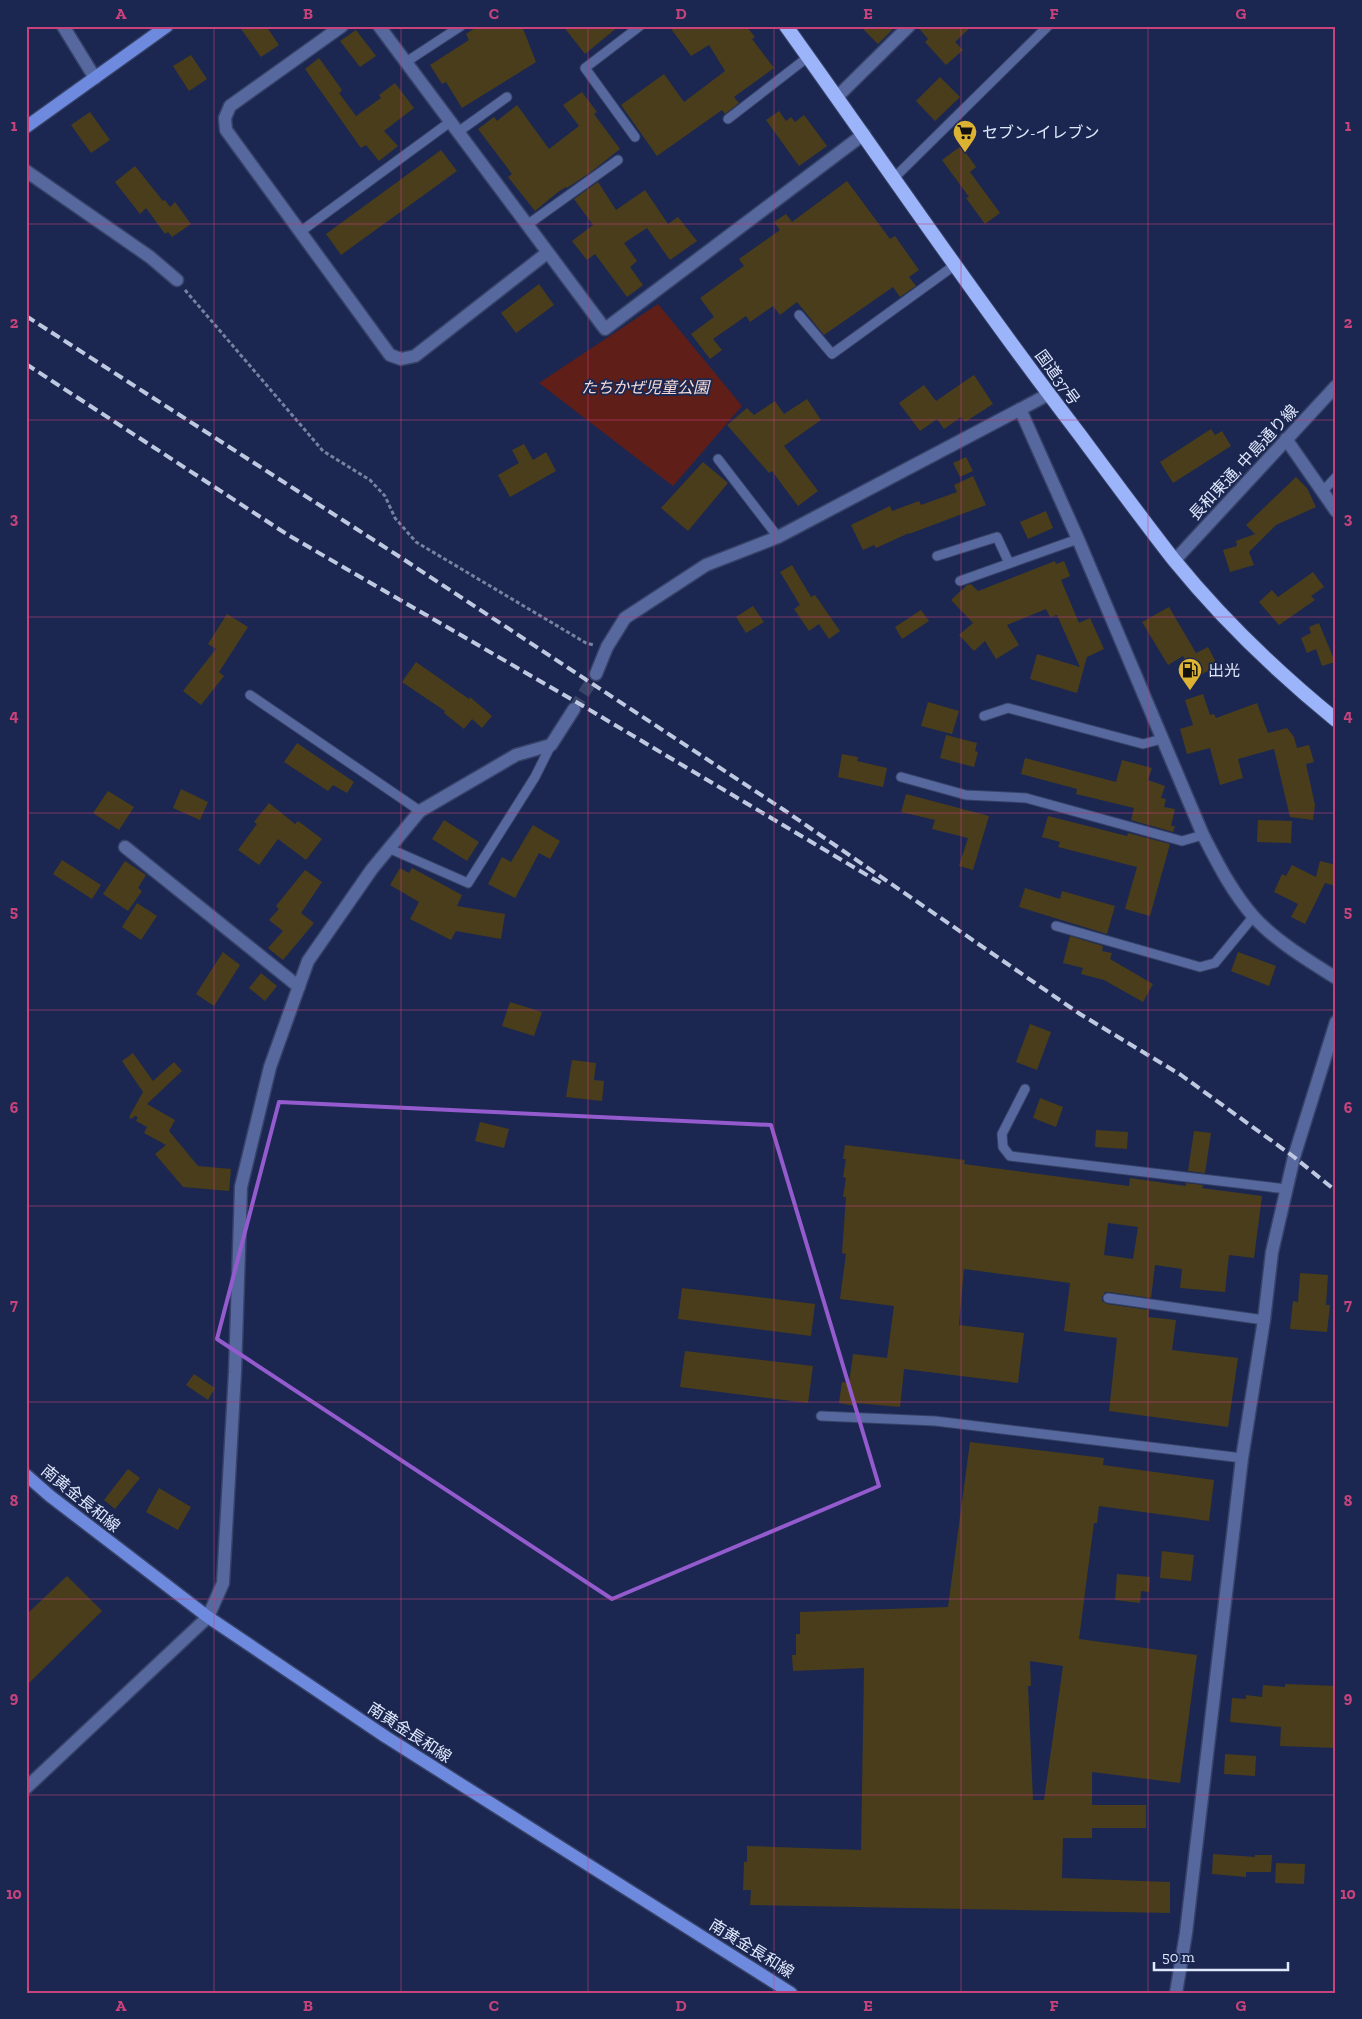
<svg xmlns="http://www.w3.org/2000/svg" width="1362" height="2019" font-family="'Zilla Slab','Noto Sans JP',serif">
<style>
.green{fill:#5f1e18}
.building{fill:#4a3d1b;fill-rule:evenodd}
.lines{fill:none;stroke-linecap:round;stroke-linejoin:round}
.minor-tunnel{stroke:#38446a;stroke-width:12;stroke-dasharray:12 6;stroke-linecap:butt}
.service-casing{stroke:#364268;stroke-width:11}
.minor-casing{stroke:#364268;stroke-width:15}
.tertiary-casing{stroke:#364268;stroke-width:15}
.secondary-casing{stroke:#364268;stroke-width:15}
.trunk-casing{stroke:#364268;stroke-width:16}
.path{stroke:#7781a1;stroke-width:3;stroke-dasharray:4 2.5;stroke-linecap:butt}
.service{stroke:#56689d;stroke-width:9}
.minor{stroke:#56689d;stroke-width:12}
.tertiary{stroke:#56689d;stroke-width:12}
.secondary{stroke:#6e8ade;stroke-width:12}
.trunk{stroke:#9cb4fa;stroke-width:14}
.rail{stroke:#bec8e0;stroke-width:4;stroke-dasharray:10 5;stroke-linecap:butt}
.marked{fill:none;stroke:#945bce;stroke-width:4;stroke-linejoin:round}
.grid{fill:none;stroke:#c8427b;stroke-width:1;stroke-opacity:0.55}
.labels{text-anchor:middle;stroke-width:4;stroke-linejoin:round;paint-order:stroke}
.poi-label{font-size:16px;fill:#dfe8fd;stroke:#1b2750;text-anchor:start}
.street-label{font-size:16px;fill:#dfe8fd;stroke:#1b2750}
.park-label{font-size:16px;font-style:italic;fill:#f7dbd6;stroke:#1b2750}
.neatline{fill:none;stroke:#c8427b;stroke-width:2}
.grid-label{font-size:16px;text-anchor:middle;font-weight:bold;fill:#c8427b}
</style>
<rect width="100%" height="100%" fill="#1b2750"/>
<!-- green -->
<path class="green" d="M658,304L742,406L673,486L539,383Z"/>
<!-- building -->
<path class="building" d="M239,26H266L279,45L261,57Z
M478,26H522L536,62L462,108L446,82L442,84L430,65L469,40L466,34Z
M563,26H619L585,54Z
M669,26H746L755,37L752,39L774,68L734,97L739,103L725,114L722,110L657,156L621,105L664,74L684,102L725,71L709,45L691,56Z
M860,26H896L878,44Z
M917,26H972L955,42L963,50L946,65L925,42L928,39Z
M356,30L376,56L360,67L340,41Z
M191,55L207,79L189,91L173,66Z
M319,58L342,90L339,93L356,116L381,98L379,95L395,83L414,108L384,131L398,146L379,161L366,145L361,148L305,69Z
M940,77L960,97L935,121L916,101Z
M582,92L597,112L594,114L620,149L591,172L567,188L566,187L558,192L535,211L508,177L512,174L478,129L494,117L497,121L517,105L549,149L579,126L563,105Z
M779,111L786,121L791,117L795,122L804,115L827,146L799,166L766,120Z
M90,112L110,140L91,153L71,125Z
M961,146L976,167L970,172L1000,213L985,224L966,198L969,197L942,160Z
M441,150L457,171L341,255L326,234Z
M135,166L163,201L165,200L170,207L175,202L191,224L172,237L168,232L165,234L146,208L140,214L115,182Z
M847,181L890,239L895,236L919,270L909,277L916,286L900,297L893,287L824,335L797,302L780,315L773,306L750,322L746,316L713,339L722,350L710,359L691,334L714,317L700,298L744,266L739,259L780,230L774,222L786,214L792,222Z
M598,182L616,210L645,190L668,224L678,217L697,241L670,260L647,228L624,243L637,261L630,267L643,285L627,297L595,254L587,260L572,241L593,225L574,199Z
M539,284L554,305L516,333L501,313Z
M974,375L993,404L965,422L961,417L944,429L937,419L920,431L899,403L924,385L936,401Z
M807,399L821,420L784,446L818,491L798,506L772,471L769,473L727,425L747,408L754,415L775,401L784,414Z
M1211,429L1215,435L1222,431L1231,446L1173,483L1160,462Z
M524,444L533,460L546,452L556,471L510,497L498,475L519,463L512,450Z
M966,457L973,471L960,477L953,463Z
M703,462L728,483L688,531L661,508Z
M973,476L986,505L909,534V533L876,548L874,545L863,550L851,525L890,506L892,511L919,501L921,505L957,492L954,485Z
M1296,477L1307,488L1316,507L1276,525L1249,552L1254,565L1230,572L1223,550L1237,546L1236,541L1255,534L1246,525Z
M1046,511L1053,528L1028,539L1020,522Z
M1055,561L1056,564L1064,561L1070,576L1061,580L1079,623L1090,618L1104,649L1087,657L1077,693L1030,679L1037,654L1080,667L1057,615L1050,617L1046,609L1007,625L1019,645L996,659L985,641L974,651L959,635L973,623L951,600L967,585L971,584L978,591Z
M792,565L811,597L815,595L840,631L829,639L819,624L809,631L794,609L800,605L780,572Z
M1313,572L1324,587L1311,596L1315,600L1279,625L1259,602L1272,590L1278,597Z
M753,606L764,622L746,633L736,617Z
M1169,607L1196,653L1208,647L1218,666L1194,678L1183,656L1168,665L1142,622Z
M921,610L929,621L902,639L895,627Z
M227,614L248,627L219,672L224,676L201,705L183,691L216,649L208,644Z
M1319,623L1335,662L1322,666L1316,649L1307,653L1301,638L1311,633L1309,627Z
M416,662L469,699L470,697L492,716L482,728L472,719L464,729L444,713L445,711L402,682Z
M1203,694L1210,715L1214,714L1216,718L1257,703L1268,733L1287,728L1294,737L1297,748L1309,745L1314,762L1306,764L1315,805L1313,820L1290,817L1274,749L1238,759L1243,778L1220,785L1210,748L1187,754L1180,729L1193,725L1185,700Z
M928,702L959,711L952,734L921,726Z
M946,735L977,743L975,751L978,752L974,767L940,758Z
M297,743L354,782L347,793L333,785L328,791L284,762Z
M842,754L858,757L857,761L887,768L883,787L838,777Z
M1025,758L1116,782L1122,760L1152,768L1148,780L1165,786L1161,798L1166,799L1164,807L1175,809L1171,826H1175L1173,832L1131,820L1134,808L1076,794L1077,789L1021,774Z
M181,789L208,802L200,820L173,808Z
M108,791L134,807L119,830L93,813Z
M906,794L989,816L973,870L959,866L968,838L932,829L935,820L901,812Z
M269,803L295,824L298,821L322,839L306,860L278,839L259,865L238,850L257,824L254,822Z
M1048,816L1127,836L1128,833L1170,844L1150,916L1125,909L1137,867L1058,847L1060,842L1042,837Z
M444,820L479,842L467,861L432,839Z
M1258,820L1292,821L1291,843L1257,842Z
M533,825L560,841L550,859L539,853L515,898L488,884L502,857L511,862Z
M62,860L101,885L92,899L53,874Z
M125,861L146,875L138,888L142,891L128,911L103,894Z
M1320,861L1336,865V886L1325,883L1305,924L1291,917L1298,904L1274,892L1282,874L1286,876L1292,865L1316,877Z
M400,868L409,873L412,868L462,895L457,906L505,914L501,939L456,931L451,940L410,919L419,902L390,885Z
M305,870L322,882L301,913L314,923L283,960L268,948L283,931L269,920L279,909L276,906Z
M1025,888L1060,899L1062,891L1115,906L1107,934L1019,907Z
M137,903L157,916L141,940L122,927Z
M1070,936L1103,946L1102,951L1112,953L1110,959L1153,984L1143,1002L1104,980L1081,974L1083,968L1063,963Z
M223,952L240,965L214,1006L196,994Z
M1238,952L1276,966L1269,986L1231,971Z
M261,973L277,986L265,1001L249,988Z
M510,1002L542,1012L534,1036L502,1026Z
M1030,1024L1051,1032L1037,1070L1016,1062Z
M133,1053L153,1081L174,1062L182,1071L147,1104L175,1120L169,1131L198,1166L231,1169L229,1191L183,1187L155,1154L166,1145L144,1133L147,1127L136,1121L138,1117L135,1116L131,1119L129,1117L143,1092L122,1061Z
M572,1060L596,1063L594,1080L604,1081L602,1101L566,1097Z
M1040,1098L1063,1107L1056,1127L1033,1118Z
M480,1122L509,1129L504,1148L475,1141Z
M1096,1130L1128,1132L1127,1149L1095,1147Z
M1194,1131L1211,1133L1205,1173L1188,1171Z
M845,1145L965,1160L964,1164L1129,1186L1130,1178L1186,1186V1183L1203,1185L1202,1188L1262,1196L1254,1258L1229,1255L1225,1292L1180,1288L1182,1269L1155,1265L1151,1298L1109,1292H1105L1102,1297V1301L1107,1304L1149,1310L1148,1317L1176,1320L1172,1350L1238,1358L1228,1427L1109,1411L1117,1338L1064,1331L1070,1283L964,1269L959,1325L1024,1333L1018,1383L904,1369L900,1407L856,1403V1406L839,1403L842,1382L849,1383L853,1354L887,1358L894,1306L840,1299L846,1254L842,1253L846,1197H843L846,1178L843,1177L846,1159H843ZM1108,1223L1138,1227L1133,1259L1104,1255Z
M1300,1273L1328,1275L1326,1305H1330L1327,1332L1290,1329L1293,1301L1298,1302Z
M682,1288L815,1304L811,1336L678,1319Z
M685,1351L813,1366L808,1403L680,1387Z
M194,1374L215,1388L208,1400L186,1385Z
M970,1442L1104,1458L1103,1465L1214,1480L1209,1521L1099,1506L1097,1523H1094L1079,1639L1197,1655L1180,1783L1092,1772V1805H1146V1828H1092V1838H1063L1062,1878L1170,1882V1913L750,1905L751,1890H743L744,1862H747V1846L861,1850L864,1668L793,1671L792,1655H796V1634H800V1612L948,1607ZM1030,1661L1063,1666L1044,1800H1033L1028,1686H1031Z
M128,1469L140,1478L115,1509L104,1500Z
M159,1488L191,1507L178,1530L146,1512Z
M1162,1551L1194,1555L1191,1581L1160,1578Z
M1117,1574L1150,1577L1149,1592L1141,1591L1140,1603L1115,1600Z
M67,1576L102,1611L26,1686V1615Z
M1285,1684L1336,1686V1748L1280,1746L1281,1727L1230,1722L1232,1698L1246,1699V1695L1262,1697L1263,1685L1285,1687Z
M1225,1754L1256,1756L1255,1776L1224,1774Z
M1213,1854L1255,1857V1855H1272L1271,1872H1246V1877L1212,1874Z
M1276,1863L1305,1864L1304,1884L1275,1883Z"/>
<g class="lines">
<!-- minor-tunnel -->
<path class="minor-tunnel" d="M574,709L596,674"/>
<defs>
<path id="service" d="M406,62L461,26
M728,119L808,57
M458,132L507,97
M635,137L585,68L640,26
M893,179L1048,26
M527,225L618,160
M300,232L450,122
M799,315L832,354L955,265
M718,459L778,537
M1323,491L1336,477
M937,556L997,537L1009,563
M960,581L1078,539
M250,695L420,811
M984,716L1008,708L1143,744L1162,739
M901,777L966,795L1026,798L1182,841L1203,835
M388,848L468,883L535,777L551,745
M1056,926L1200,967L1215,963L1253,917
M1025,1089L1002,1134L1003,1147L1010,1156L1286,1189
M1108,1298L1264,1320
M821,1416L935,1421L1242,1458"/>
<path id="minor" d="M63,26L95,78
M342,26L230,106L225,118L226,130L390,355L401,359L415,356L547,253
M379,26L605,329L864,134
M837,97L909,26
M26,171L150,257L177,280
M1020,409L1078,539L1203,835C1218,864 1232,892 1253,916C1274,940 1309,961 1336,978
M1286,439L1336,511
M596,674L607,647L625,618L706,565L778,537L1049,394
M125,847L299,987
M208,1617L223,1583L235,1372L241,1187L270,1067L308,961L372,869L420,811L516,755L551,745L574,709"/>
<path id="tertiary" d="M1175,560L1336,386
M26,1788L208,1617
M1176,1993L1186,1933L1242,1458L1264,1320L1272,1252L1294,1157L1336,1022"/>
<path id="secondary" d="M26,127L167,26
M26,1475L50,1496L208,1617L386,1737L791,1993"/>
<path id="trunk" d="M786,26C884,163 978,302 1080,435C1111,477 1142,519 1174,560C1222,619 1277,672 1336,720"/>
</defs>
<!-- service casing -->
<use href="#service" class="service-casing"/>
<!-- minor casing -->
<use href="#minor" class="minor-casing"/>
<!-- tertiary casing -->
<use href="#tertiary" class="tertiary-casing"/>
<!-- secondary casing -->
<use href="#secondary" class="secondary-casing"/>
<!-- trunk casing -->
<use href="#trunk" class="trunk-casing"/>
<!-- path -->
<path class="path" d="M185,290L323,451L370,480L385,496L395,518L416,542L586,643L594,645"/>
<!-- service -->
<use href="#service" class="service"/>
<!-- minor -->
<use href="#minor" class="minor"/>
<!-- tertiary -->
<use href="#tertiary" class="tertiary"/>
<!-- secondary -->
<use href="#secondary" class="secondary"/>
<!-- trunk -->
<use href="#trunk" class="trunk"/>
<!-- rail -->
<path class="rail" d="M26,316L400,557L784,810L1080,1014L1181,1075L1294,1157L1336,1191
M26,364L288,535L578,703L882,884"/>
</g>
<!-- marked area -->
<path class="marked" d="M279,1102L771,1125L879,1486L612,1599L217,1339Z"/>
<!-- grid -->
<path class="grid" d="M214,26V1993M401,26V1993M588,26V1993M774,26V1993M961,26V1993M1148,26V1993M26,224H1336M26,420H1336M26,617H1336M26,813H1336M26,1010H1336M26,1206H1336M26,1402H1336M26,1599H1336M26,1795H1336"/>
<!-- icons -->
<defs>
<symbol id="supermarket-pin" viewBox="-11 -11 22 30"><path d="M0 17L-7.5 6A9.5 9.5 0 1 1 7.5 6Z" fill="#dcb233" stroke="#1b2750"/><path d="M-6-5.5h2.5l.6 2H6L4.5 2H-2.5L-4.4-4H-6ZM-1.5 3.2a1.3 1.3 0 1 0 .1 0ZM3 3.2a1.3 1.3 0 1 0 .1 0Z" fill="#111"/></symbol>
<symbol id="fuel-pin" viewBox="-11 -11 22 30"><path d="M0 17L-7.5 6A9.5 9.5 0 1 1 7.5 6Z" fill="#dcb233" stroke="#1b2750"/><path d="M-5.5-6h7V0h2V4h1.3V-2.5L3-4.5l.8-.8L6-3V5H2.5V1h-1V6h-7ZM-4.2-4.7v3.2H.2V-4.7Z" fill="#111"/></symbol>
</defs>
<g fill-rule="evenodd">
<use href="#supermarket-pin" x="951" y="118" width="28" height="38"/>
<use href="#fuel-pin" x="1176" y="656" width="28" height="38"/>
</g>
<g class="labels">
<!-- poi labels -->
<g class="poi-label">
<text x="982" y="138">セブン-イレブン</text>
<text x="1208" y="676">出光</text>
</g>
<!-- street labels -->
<g class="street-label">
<text transform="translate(1058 377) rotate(54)" y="6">国道37号</text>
<text transform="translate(1243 462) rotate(-47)" y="6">長和東通, 中島通り線</text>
<text transform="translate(81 1498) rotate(39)" y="6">南黄金長和線</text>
<text transform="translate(410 1732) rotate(33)" y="6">南黄金長和線</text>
<text transform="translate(752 1948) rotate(32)" y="6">南黄金長和線</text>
</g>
<!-- park labels -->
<g class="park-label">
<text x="645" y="393">たちかぜ児童公園</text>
</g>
</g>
<!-- border -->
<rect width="1362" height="2019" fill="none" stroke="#1b2750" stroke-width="55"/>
<!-- scale -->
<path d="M1154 1962v8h134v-8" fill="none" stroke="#dfe8fd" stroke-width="2.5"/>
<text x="1162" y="1962" font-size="15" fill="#dfe8fd" stroke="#1b2750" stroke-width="4" paint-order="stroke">50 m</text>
<rect x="28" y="28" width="1306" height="1964" class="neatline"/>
<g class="grid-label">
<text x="121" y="19">A</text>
<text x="308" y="19">B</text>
<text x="494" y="19">C</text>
<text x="681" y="19">D</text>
<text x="868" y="19">E</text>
<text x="1054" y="19">F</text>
<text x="1241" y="19">G</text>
<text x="14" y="131">1</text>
<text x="1348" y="131">1</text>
<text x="14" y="328">2</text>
<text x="1348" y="328">2</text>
<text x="14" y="524">3</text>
<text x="1348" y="524">3</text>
<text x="14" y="721">4</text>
<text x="1348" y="721">4</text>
<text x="14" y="917">5</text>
<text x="1348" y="917">5</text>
<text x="14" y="1113">6</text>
<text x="1348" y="1113">6</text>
<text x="14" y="1310">7</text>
<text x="1348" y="1310">7</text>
<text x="14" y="1506">8</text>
<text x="1348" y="1506">8</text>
<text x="14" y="1703">9</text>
<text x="1348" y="1703">9</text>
<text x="14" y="1899">10</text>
<text x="1348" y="1899">10</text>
<text x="121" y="2011">A</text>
<text x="308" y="2011">B</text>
<text x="494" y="2011">C</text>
<text x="681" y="2011">D</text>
<text x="868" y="2011">E</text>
<text x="1054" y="2011">F</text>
<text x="1241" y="2011">G</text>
</g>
</svg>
